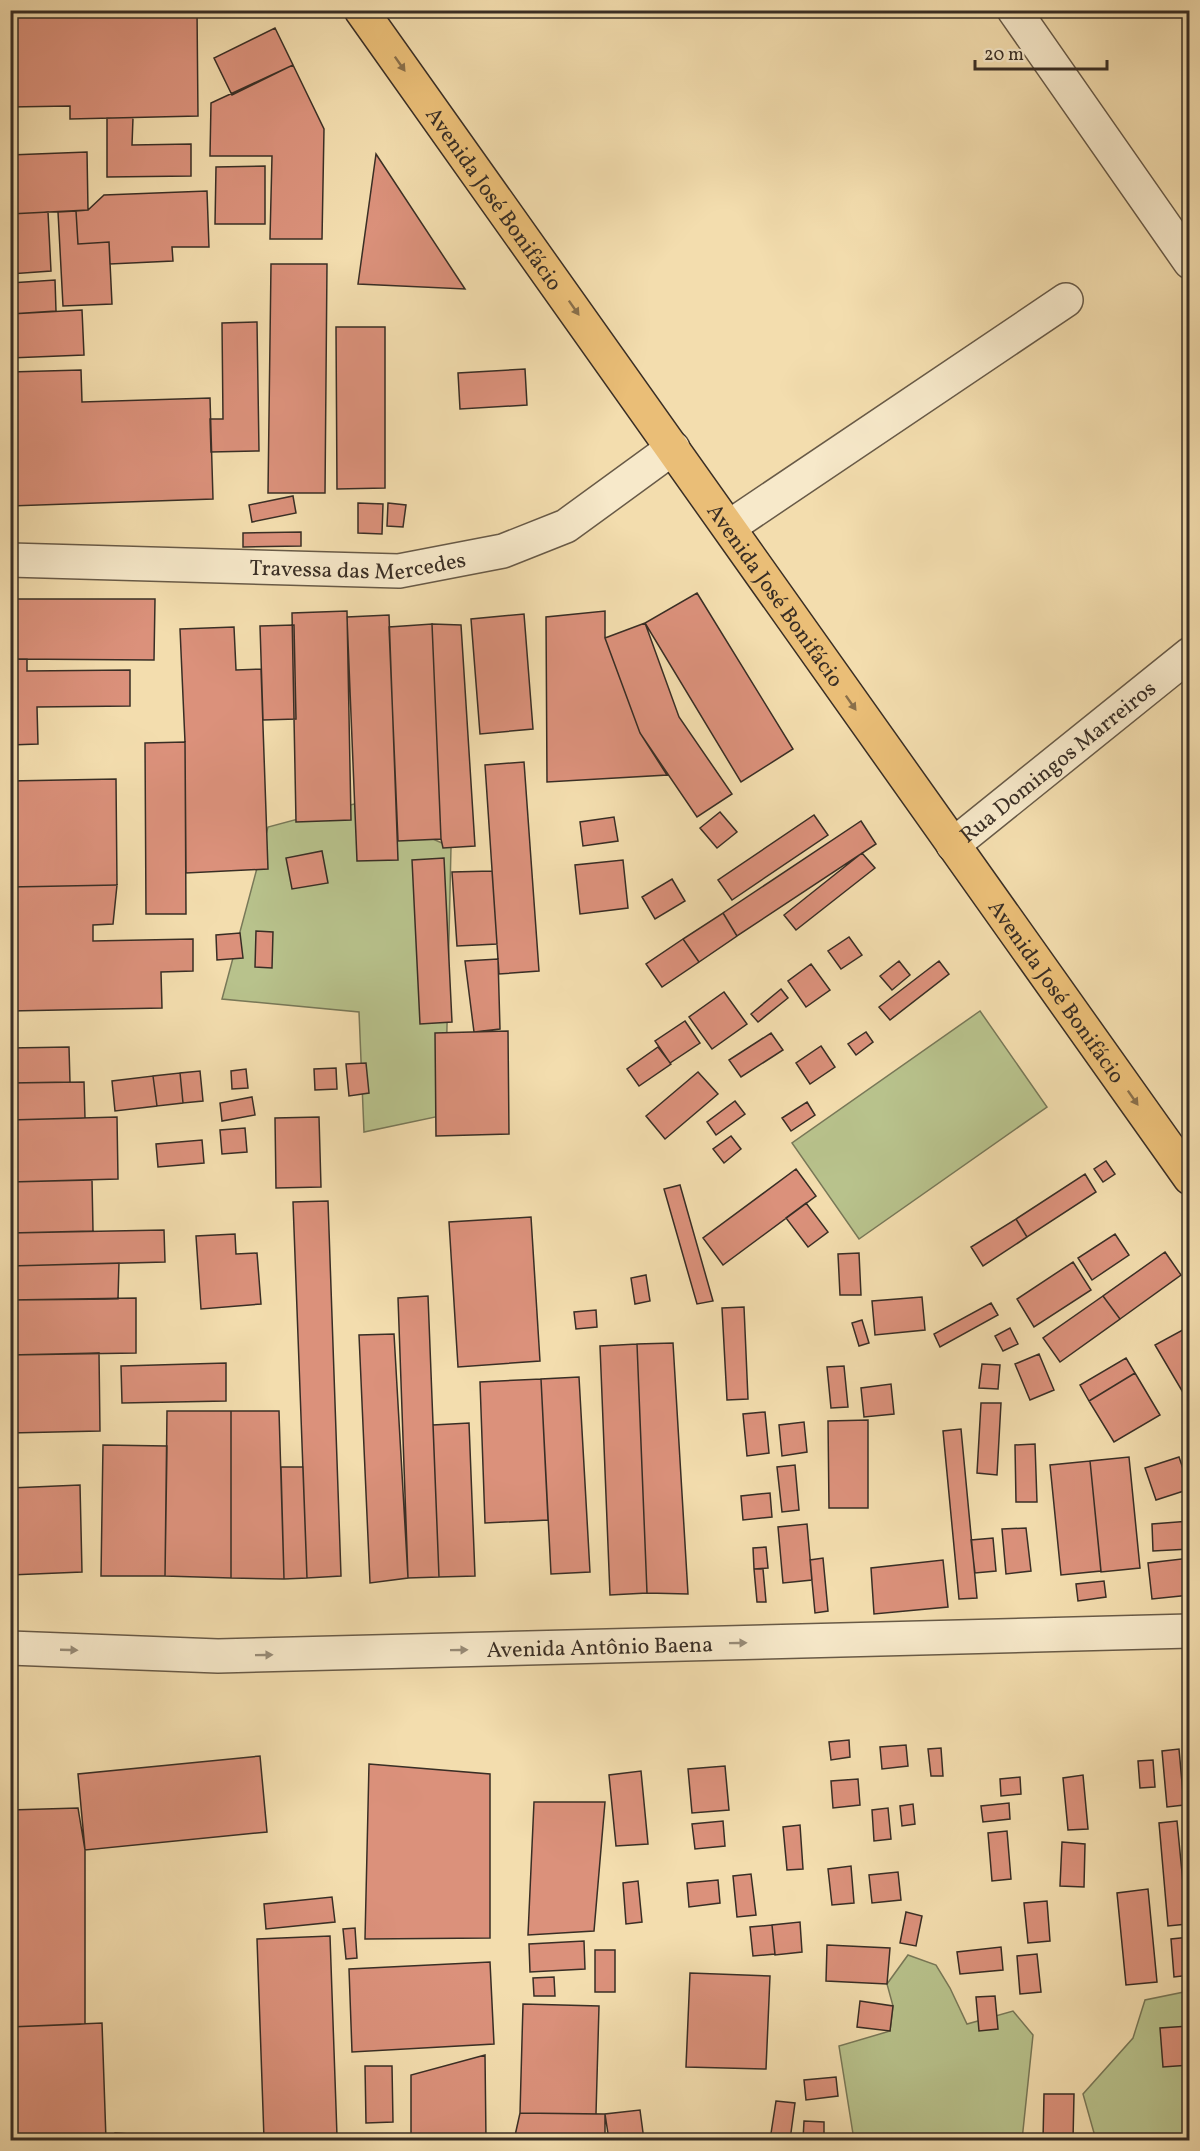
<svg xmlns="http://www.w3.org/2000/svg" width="1200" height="2151" font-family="Vollkorn,serif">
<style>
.green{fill:#b8c28c;stroke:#787858;stroke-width:1.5}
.building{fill:#db917b;stroke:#392e25;stroke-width:1.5}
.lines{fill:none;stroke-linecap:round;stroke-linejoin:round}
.minor-casing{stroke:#685a47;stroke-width:36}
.major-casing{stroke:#392e25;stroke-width:36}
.minor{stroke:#f7e9ca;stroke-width:33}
.major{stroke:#eabe77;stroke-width:33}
.oneway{fill:#896f4a}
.oneway2{fill:#988c78}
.labels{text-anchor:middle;stroke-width:4.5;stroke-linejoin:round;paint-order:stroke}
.street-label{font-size:22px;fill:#392e25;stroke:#f7e9ca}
</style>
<rect width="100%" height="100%" fill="#f3ddae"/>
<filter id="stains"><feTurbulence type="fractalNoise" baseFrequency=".00333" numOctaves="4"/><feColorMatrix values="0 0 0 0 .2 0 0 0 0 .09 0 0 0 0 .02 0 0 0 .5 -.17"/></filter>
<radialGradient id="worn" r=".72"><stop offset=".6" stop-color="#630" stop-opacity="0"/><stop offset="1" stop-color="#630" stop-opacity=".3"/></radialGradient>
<!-- green -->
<path class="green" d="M354,804L451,847L445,1115L364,1132L359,1012L222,999L268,827Z
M980,1011L1047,1107L859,1239L792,1143Z
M908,1955L936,1965L950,1988L967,2024L1013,2011L1033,2035L1022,2140H854L839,2046L890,2031L893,2006L887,1984Z
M1189,1991V2140H1096L1083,2094L1133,2038L1145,2000Z"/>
<!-- building -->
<path class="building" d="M10,10H197L198,116L70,119V106L10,107Z
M275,28L293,65L232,95L214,58Z
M293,65L324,129L322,239H270L272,156H210L211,103Z
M107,118H133L132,145L191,144V176L107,177Z
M87,152L88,210L10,214V155Z
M376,154L465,289L358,284Z
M265,166V224H215L216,167Z
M207,191L209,247H172L173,261L110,264L109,242L78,244L76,211L88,210L104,195Z
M76,211L78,244L109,242L112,304L63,306L58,212Z
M48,212L51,271L10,274V214Z
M271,264H327L325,493H268Z
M55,280L56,311L10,314V283Z
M82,310L84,355L10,358V314Z
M257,322L259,451L211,452L210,419H223L222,323Z
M336,327H385V488L337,489Z
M525,369L527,405L460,409L458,373Z
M81,370L82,402L210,398L213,499L10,506V372Z
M293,496L296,513L252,522L249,505Z
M358,503L383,504L382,534L358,533Z
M388,503L406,505L403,527L387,526Z
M301,532V546L243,547V533Z
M697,593L793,749L741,782L645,623Z
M10,599H155L154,660L10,659Z
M347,611L351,820L296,822L292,613Z
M605,611V638L640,733L667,775L547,782L546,617Z
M524,614L533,729L480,734L471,619Z
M389,615L398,860L357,861L347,617Z
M645,623L679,717L732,794L697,817L640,733L605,638Z
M432,624L461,625L475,846L443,848L441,839Z
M432,624L441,839L398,841L389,627Z
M294,625L296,719L263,720L260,626Z
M234,627L236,670L261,669L268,869L186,873L185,742L180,629Z
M10,659H27V671L130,670V706L37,707L38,744L10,745Z
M185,742L186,914H146L145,743Z
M524,762L539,971L499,974L485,765Z
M116,779L117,885L10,887V781Z
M720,812L737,832L717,848L700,828Z
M814,815L828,835L732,900L718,880Z
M614,817L618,841L583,846L580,822Z
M861,821L876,844L737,936L723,913Z
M322,851L328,883L292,889L286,858Z
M862,853L875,868L796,930L784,915Z
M444,858L452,1022L420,1024L412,860Z
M623,860L628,908L580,914L575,865Z
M492,871L497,944L457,946L452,872Z
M672,879L685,901L655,919L642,897Z
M117,885L113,924L93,925V941L193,939V971L161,972L162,1008L10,1011V887Z
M723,913L737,936L699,962L683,939Z
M256,931L273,932L272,968L255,967Z
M240,933L243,958L217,960L216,935Z
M849,937L862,955L841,969L828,951Z
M683,939L699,962L662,987L646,964Z
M498,959L500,1029L474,1032L465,961Z
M899,961L910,975L892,990L880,976Z
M939,961L949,974L890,1020L879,1007Z
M811,964L830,990L806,1007L788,981Z
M781,989L788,998L758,1022L751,1014Z
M724,992L747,1024L712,1049L689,1017Z
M685,1021L700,1043L670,1063L655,1041Z
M508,1031L509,1134L436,1136L435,1033Z
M866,1032L873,1042L856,1055L848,1044Z
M771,1033L783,1050L741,1077L729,1060Z
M821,1046L835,1067L810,1084L796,1063Z
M69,1047L70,1082L10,1083V1048Z
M658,1047L671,1064L639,1086L627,1069Z
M366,1063L369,1093L349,1096L346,1064Z
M336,1068L337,1089L315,1090L314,1069Z
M246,1069L248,1088L232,1089L231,1071Z
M200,1071L203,1101L183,1103L180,1073Z
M698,1072L718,1094L665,1139L646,1116Z
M180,1073L183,1103L157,1106L153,1076Z
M153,1076L157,1106L115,1111L112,1081Z
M84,1082L85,1118L10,1120V1083Z
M252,1097L255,1115L222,1121L220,1103Z
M735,1101L745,1114L716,1135L707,1122Z
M807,1102L815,1115L791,1131L782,1118Z
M117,1117L118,1179L10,1182V1120Z
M319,1117L321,1187L276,1188L275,1118Z
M245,1128L247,1152L222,1154L220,1130Z
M731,1136L741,1149L724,1163L713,1149Z
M202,1140L204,1163L158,1167L156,1144Z
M1106,1161L1115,1174L1103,1182L1094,1169Z
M796,1169L816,1196L723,1265L703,1238Z
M1085,1174L1096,1192L1027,1237L1016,1219Z
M92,1180L93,1231L10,1233V1182Z
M680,1185L713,1301L697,1304L664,1189Z
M328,1201L341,1576L307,1578L293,1202Z
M806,1203L828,1232L808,1247L786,1218Z
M531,1217L540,1361L458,1367L449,1222Z
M1016,1219L1027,1237L983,1266L971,1247Z
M164,1230L165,1262L10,1266V1233Z
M235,1234L236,1254L257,1253L261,1304L201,1309L196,1236Z
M1115,1234L1129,1255L1092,1280L1078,1258Z
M1165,1252L1181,1275L1120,1319L1103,1296Z
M859,1253L861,1295H840L838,1254Z
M1073,1262L1091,1290L1034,1327L1017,1299Z
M119,1263L118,1299L10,1300V1266Z
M646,1275L650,1301L635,1304L631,1278Z
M428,1296L439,1577L408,1578L398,1298Z
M1103,1296L1120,1319L1060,1362L1043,1338Z
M922,1297L925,1330L875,1335L872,1301Z
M136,1298V1353L10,1355V1300Z
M991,1303L998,1315L940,1347L934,1334Z
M744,1307L748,1399L727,1400L722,1308Z
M596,1310L597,1327L576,1329L574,1312Z
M862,1320L869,1343L859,1346L852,1323Z
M1190,1326V1400L1188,1401L1155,1345Z
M1010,1328L1018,1344L1003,1351L995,1336Z
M394,1334L408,1578L370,1583L359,1335Z
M673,1343L688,1594L647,1593L637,1344Z
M637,1344L647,1593L610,1595L600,1346Z
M99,1353L100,1431L10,1433V1355Z
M1039,1354L1054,1390L1030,1400L1015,1364Z
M1126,1358L1135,1373L1089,1401L1080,1385Z
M226,1363V1401L122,1403L121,1366Z
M982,1364L1000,1365L998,1389L979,1388Z
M844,1366L848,1407L831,1408L827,1367Z
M1135,1373L1160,1415L1114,1442L1089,1401Z
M579,1377L590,1572L551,1574L541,1379Z
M541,1379L548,1520L485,1523L480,1382Z
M891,1384L894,1414L864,1417L861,1388Z
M981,1403H1001L997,1475L977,1473Z
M167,1411H231V1578L165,1576Z
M231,1411H279L284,1579L231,1578Z
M765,1412L769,1453L747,1456L743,1414Z
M868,1420V1508H829L828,1421Z
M804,1422L807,1452L782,1456L779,1425Z
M469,1423L475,1576L439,1577L433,1425Z
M961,1429L977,1598L959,1599L943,1431Z
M1035,1444L1037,1502H1016L1015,1445Z
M103,1445L167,1446L165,1576H101Z
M1129,1457L1140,1568L1101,1572L1090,1461Z
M1179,1457L1190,1489L1156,1500L1145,1468Z
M1090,1461L1101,1571L1061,1575L1050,1465Z
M795,1465L799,1510L782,1512L777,1467Z
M281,1467H303L307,1578L284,1579Z
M80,1485L82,1572L10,1575V1488Z
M770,1493L772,1517L743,1520L741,1496Z
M1190,1521V1549L1153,1551L1152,1524Z
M807,1524L812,1580L783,1583L778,1527Z
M1026,1528L1031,1571L1006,1574L1002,1529Z
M993,1538L996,1571L975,1573L971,1540Z
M766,1547L768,1568L754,1569L753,1548Z
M823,1558L828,1611L815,1613L810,1560Z
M1190,1558V1595L1152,1599L1148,1563Z
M943,1560L948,1607L874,1614L871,1568Z
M754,1569H763L766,1602H757Z
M1104,1581L1106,1597L1078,1601L1076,1584Z
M849,1740L850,1757L831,1760L829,1742Z
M906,1745L908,1766L882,1769L880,1747Z
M941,1748L943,1776H931L928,1749Z
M1179,1749L1184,1805L1167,1807L1162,1751Z
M260,1756L267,1832L85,1850L78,1774Z
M1153,1760L1155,1787L1140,1788L1138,1761Z
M369,1764L490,1774V1938L365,1939Z
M725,1766L729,1810L692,1813L688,1769Z
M641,1771L648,1844L616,1846L609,1775Z
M1083,1775L1088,1829L1068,1830L1063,1778Z
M1020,1777L1021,1794L1001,1796L1000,1779Z
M858,1779L860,1805L833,1808L831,1781Z
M534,1802H605L594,1931L528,1935Z
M1009,1803L1010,1819L983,1822L981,1806Z
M913,1804L915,1824L902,1826L900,1806Z
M78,1808L85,1850V2024L10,2027V1810Z
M888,1808L891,1839L874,1841L872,1810Z
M723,1821L725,1846L695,1849L692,1824Z
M1177,1821L1187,1924L1168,1926L1159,1823Z
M800,1825L803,1869L787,1870L783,1827Z
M1007,1831L1011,1879L992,1881L988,1833Z
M1062,1842L1085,1844L1084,1887L1060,1886Z
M851,1866L854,1903L832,1905L828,1869Z
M898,1872L901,1900L872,1903L869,1875Z
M751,1874L756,1915L737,1917L733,1876Z
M718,1880L720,1903L689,1907L687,1883Z
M638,1881L642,1922L626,1924L623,1883Z
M1148,1889L1157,1982L1126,1985L1117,1893Z
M332,1897L335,1922L266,1929L264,1904Z
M1047,1901L1050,1941L1028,1943L1024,1903Z
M906,1912L922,1916L916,1946L900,1943Z
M800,1922L802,1952L775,1955L772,1925Z
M772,1925L775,1954L753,1956L750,1927Z
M355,1928L357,1958L346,1959L343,1929Z
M330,1936L337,2136L264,2139L257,1939Z
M1190,1937V1975L1174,1977L1171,1939Z
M584,1941L585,1969L530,1972L529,1944Z
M827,1945L890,1948L887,1984L826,1981Z
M1001,1947L1003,1970L960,1974L957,1952Z
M595,1950H615V1992H595Z
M1037,1954L1041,1992L1020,1994L1017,1956Z
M490,1962L494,2044L352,2052L349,1969Z
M690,1973L770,1976L766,2069L686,2067Z
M554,1977L555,1996H534L533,1978Z
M995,1996L998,2029L979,2031L976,1997Z
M860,2001L893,2006L890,2031L857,2027Z
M523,2004L599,2006L596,2114L520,2113Z
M102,2023L106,2140H10V2027Z
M1189,2026L1190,2065L1163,2067L1160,2028Z
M485,2055L486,2140H411V2075Z
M365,2066H392L393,2122L366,2123Z
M836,2077L838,2096L806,2100L804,2080Z
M1044,2094H1074L1073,2140H1043Z
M776,2101L795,2103L790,2140H770Z
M640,2110L644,2140H609L605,2114Z
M520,2113L605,2114V2140H514Z
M804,2121L824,2122V2140H803Z
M115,2133L221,2140H114Z"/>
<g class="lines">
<defs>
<g id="minor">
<path d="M1014,10L1190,262"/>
<path d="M729,527L1066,300"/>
<path id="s1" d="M10,560L399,571L503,551L566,526L673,448"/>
<path id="s2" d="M953,845L1190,654"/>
<path id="s3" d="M10,1648L218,1656L1190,1631"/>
</g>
<g id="major">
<path id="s4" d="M361,10L1190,1178"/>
</g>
</defs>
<!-- minor casing -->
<use href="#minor" class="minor-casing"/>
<!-- major casing -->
<use href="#major" class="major-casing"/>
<!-- minor -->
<use href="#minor" class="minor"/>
<!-- major -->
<use href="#major" class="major"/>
</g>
<!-- one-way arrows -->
<defs><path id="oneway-solid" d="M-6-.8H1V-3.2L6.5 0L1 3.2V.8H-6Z" transform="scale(1.5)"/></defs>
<g class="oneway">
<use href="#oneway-solid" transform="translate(400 64) rotate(55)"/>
<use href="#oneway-solid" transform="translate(574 308) rotate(55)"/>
<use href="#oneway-solid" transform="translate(851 703) rotate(55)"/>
<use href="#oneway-solid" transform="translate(1133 1098) rotate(55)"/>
</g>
<g class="oneway2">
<use href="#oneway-solid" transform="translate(738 1643) rotate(-1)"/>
<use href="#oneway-solid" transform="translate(69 1650) rotate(2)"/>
<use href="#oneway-solid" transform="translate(459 1650) rotate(-1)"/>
<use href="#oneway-solid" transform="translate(264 1655) rotate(-1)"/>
</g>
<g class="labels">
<!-- street labels -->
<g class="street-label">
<text dy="8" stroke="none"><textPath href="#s4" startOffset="231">Avenida José Bonifácio</textPath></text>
<text dy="8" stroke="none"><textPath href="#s1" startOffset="348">Travessa das Mercedes</textPath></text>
<text dy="8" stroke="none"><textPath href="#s4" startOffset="717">Avenida José Bonifácio</textPath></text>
<text dy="8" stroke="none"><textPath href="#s2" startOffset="134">Rua Domingos Marreiros</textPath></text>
<text dy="8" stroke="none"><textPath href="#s4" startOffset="1203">Avenida José Bonifácio</textPath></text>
<text dy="8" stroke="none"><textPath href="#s3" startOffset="590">Avenida Antônio Baena</textPath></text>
</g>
</g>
<!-- margin -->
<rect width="1200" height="2151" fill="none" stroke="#f3ddae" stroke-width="36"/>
<rect x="12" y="12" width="1176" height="2127" fill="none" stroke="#392e25" stroke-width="3"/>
<rect x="18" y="18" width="1164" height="2115" fill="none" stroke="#392e25" stroke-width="1.5"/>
<!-- scale -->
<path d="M975 60v9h132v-9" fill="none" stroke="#392e25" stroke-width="3"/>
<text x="984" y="60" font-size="18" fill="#392e25" stroke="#f7e9ca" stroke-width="4.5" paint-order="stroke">20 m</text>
<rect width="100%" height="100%" filter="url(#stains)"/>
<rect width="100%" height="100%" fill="url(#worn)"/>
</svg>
